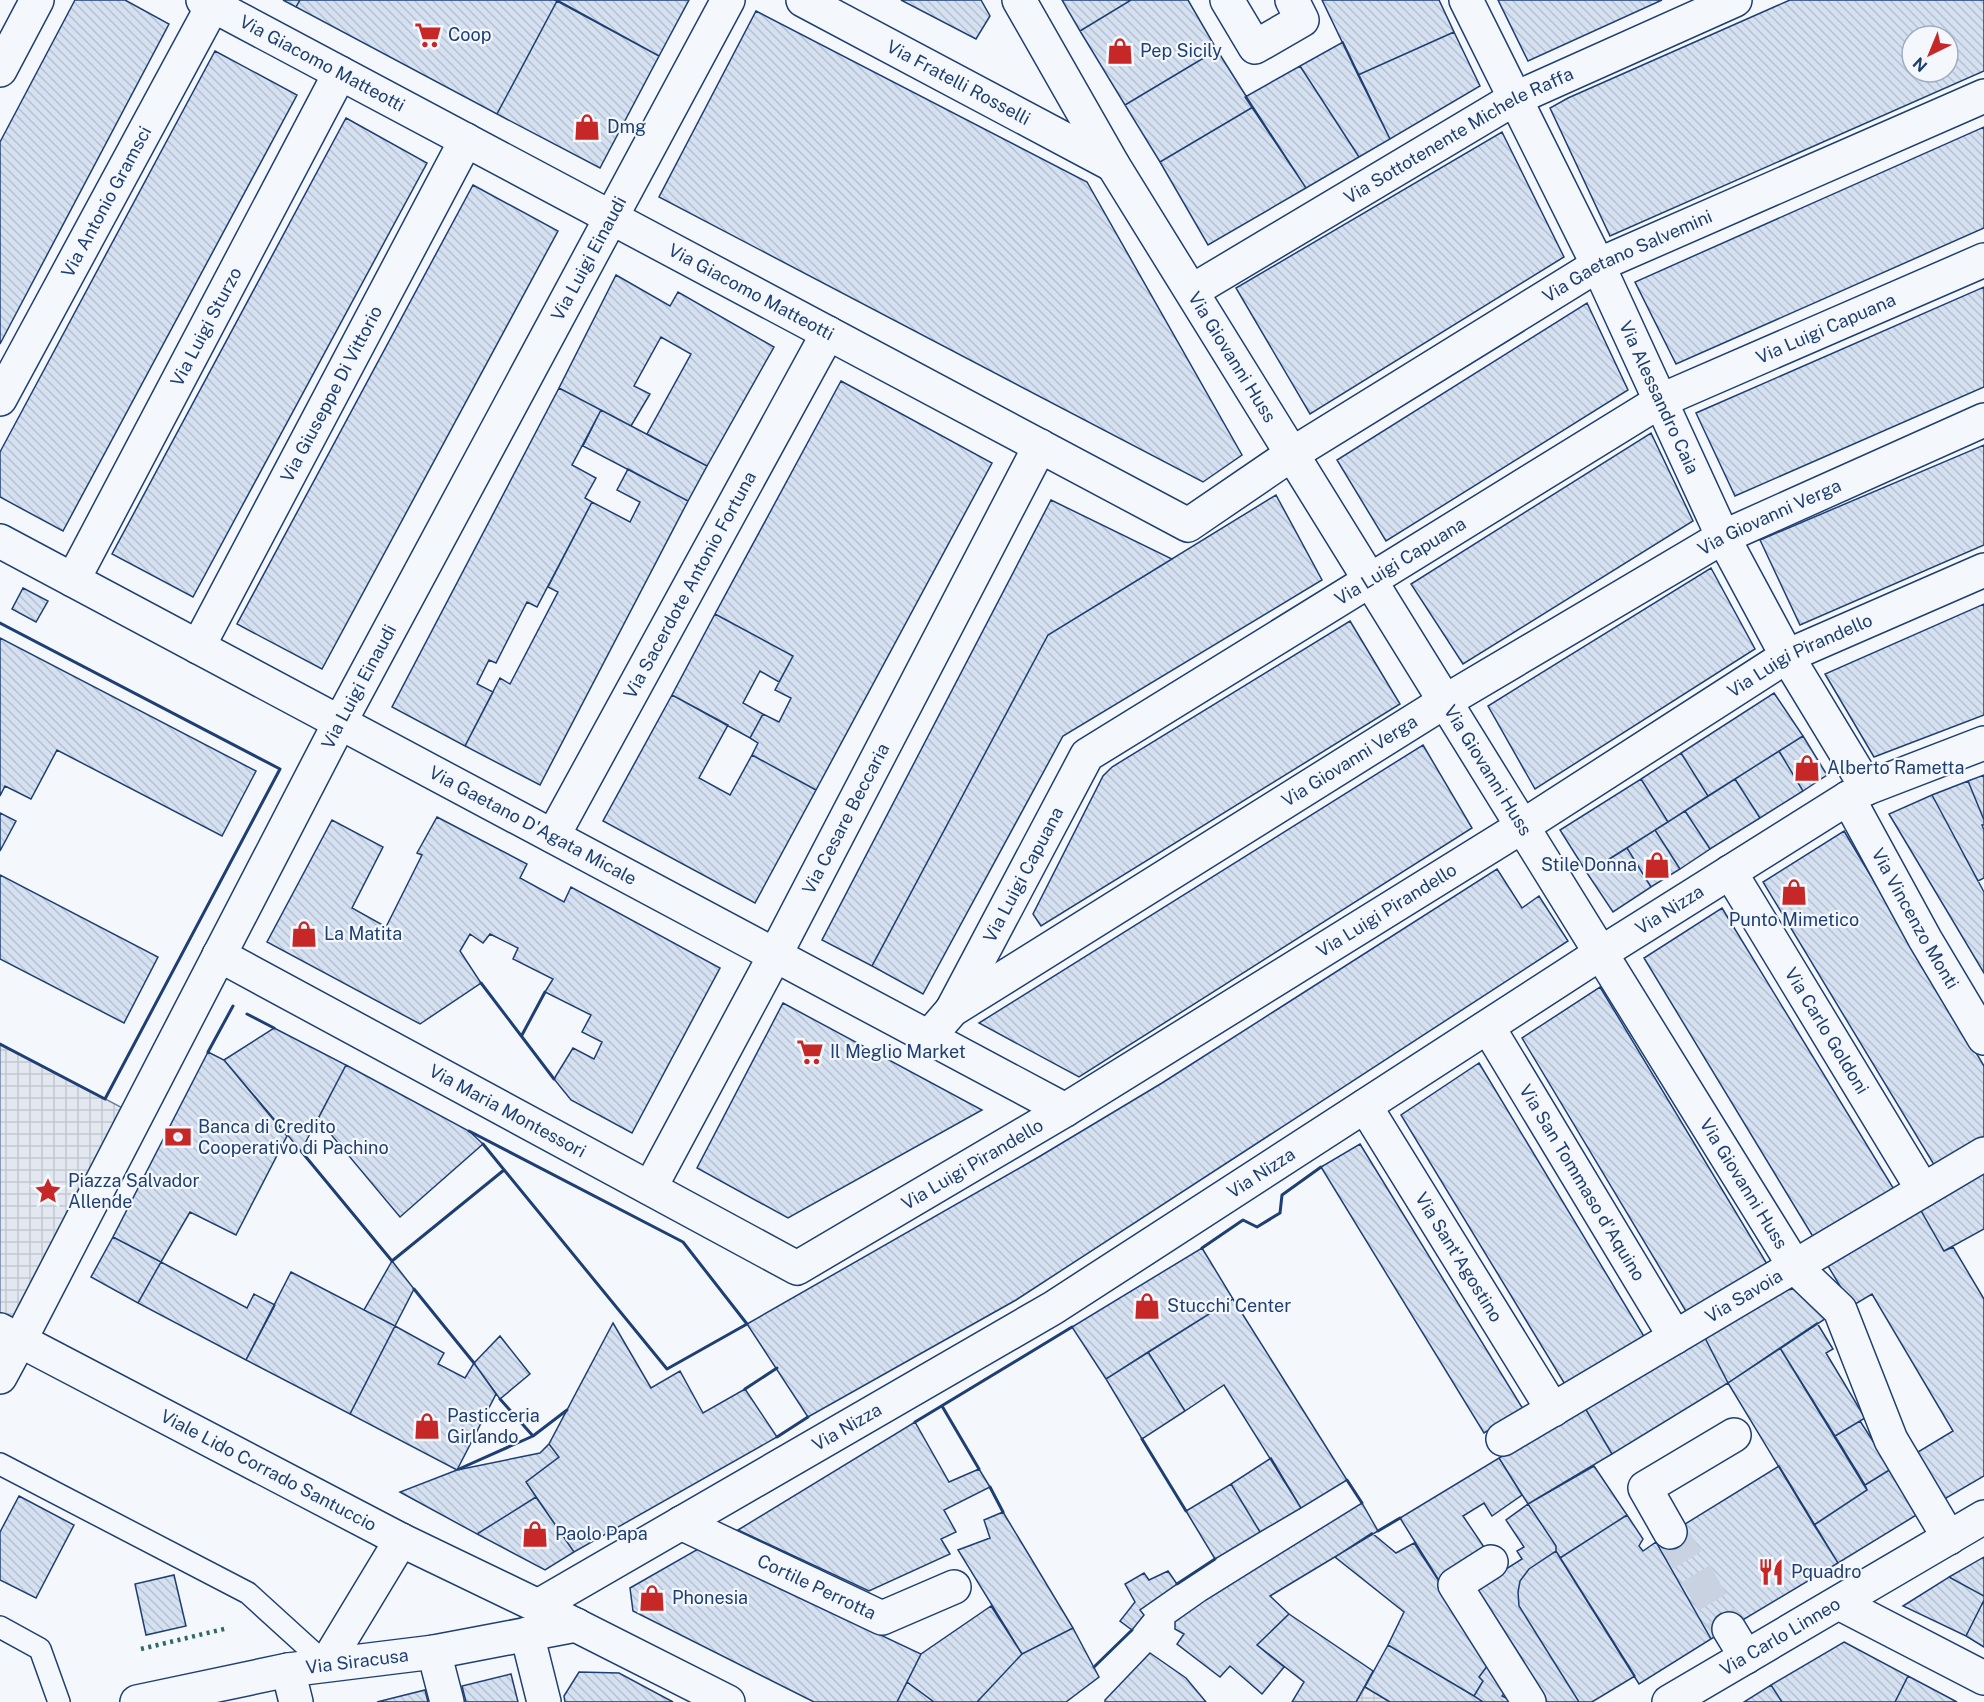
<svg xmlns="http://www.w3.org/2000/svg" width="1984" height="1702" font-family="'Public Sans',sans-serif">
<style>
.plaza{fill:url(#plaza-grid);stroke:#687fa3;stroke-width:1.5}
.building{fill:url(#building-back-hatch);stroke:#1d3f73;stroke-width:1.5;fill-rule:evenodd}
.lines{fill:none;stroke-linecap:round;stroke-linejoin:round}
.street-tunnel{stroke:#c9d2e0;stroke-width:33;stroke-dasharray:33 16;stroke-linecap:butt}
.lane-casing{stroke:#1d3f73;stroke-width:24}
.street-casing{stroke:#1d3f73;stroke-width:36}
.secondary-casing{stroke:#1d3f73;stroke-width:36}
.lane{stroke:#f4f7fb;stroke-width:21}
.street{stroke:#f4f7fb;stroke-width:33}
.secondary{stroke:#f4f7fb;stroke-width:33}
.hedge{stroke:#2c6c60;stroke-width:4.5;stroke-dasharray:3 4.5;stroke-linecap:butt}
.wall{stroke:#1d3f73;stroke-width:3}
.labels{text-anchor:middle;stroke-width:4.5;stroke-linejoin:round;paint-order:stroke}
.poi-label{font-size:18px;fill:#1d3f73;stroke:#f4f7fb;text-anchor:start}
.street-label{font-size:18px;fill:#1d3f73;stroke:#f4f7fb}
</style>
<defs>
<pattern id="plaza-grid" width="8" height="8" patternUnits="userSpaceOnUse" patternTransform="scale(1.5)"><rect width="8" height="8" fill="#e3e8f0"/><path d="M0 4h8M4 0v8" fill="none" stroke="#c2c8d1"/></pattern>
<pattern id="building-back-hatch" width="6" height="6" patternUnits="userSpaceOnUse" patternTransform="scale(1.5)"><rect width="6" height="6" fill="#d5e0f0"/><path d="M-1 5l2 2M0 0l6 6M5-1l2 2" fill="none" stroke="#b6c1d1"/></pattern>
</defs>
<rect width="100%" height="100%" fill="#f4f7fb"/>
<!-- plaza -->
<path class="plaza" d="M0,1044L136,1115L20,1340L0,1330Z
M1365,1687L1390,1702H1356Z"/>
<!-- building -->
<path class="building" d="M75,0H125L169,24L0,344V142Z
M283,0H300L296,7Z
M300,0H554L557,1L497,114L296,7Z
M557,0H689L659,56Z
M901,0H981L990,16L976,39Z
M1062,0H1131L1080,31Z
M1131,0H1188L1217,50L1125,105L1080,31Z
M1322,0H1439L1454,32L1358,75Z
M1498,0H1662L1528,61Z
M1790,0H1984V71L1610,236L1550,108L1568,98ZM1912,36H1948V72H1912Z
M557,1L659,56L600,168L497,114Z
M756,11L1087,182L1242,455L1203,482L659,197Z
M1454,32L1480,86L1390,139L1358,75Z
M1343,42L1390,139L1359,157L1300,66Z
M1217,50L1253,107L1160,162L1125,105Z
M215,51L297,95L63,531L0,497V452Z
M1300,66L1359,157L1306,188L1245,97Z
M1253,107L1306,188L1208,245L1160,162Z
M346,118L427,163L193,597L112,554Z
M1984,127V228L1676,364L1635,282Z
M1502,132L1564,257L1310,414L1236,288Z
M473,185L558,231L322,669L237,624Z
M616,275L670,306L678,292L774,347L707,466L647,434L691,354L661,337L634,386L650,394L631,426L559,388Z
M1984,287V387L1735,496L1696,413Z
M1587,303L1628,390L1386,541L1337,460Z
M841,381L992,463L816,790L752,755L758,743L750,738L763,714L779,722L791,698L775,690L793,656L715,614Z
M559,388L601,410L572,465L596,478L585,498L592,502L537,607L527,602L496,663L489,660L477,684L493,692L465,746L392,707Z
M601,410L707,466L688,501L583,446Z
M1651,433L1693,521L1463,664L1411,584Z
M1984,445V545L1800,625L1760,540Z
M628,469L688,501L540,785L465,746L500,678L510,684L558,592L548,587L592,502L630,522L640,502L617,490Z
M1276,495L1322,580L1063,736L923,994L872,966L1048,635Z
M1051,500L1172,559L1048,635L872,966L822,940Z
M1711,568L1755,649L1535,789L1488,706Z
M23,588L48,601L36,622L12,609Z
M1984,604V715L1874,757L1825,674Z
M715,614L793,656L779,682L760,671L743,703L763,714L750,738L672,695Z
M1350,621L1400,704L1041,926L1033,914L1103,776L1112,767Z
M0,638L256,771L222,836L57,750L31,799L5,786L0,796Z
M1774,693L1803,736L1708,796L1681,753Z
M672,695L728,725L699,778L730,795L752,755L816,790L755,903L603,821Z
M1803,736L1827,775L1803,791L1779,751Z
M1423,745L1472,828L1079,1077L979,1023Z
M1779,751L1803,791L1760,818L1735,779Z
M1681,753L1708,796L1668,822L1641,779Z
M1984,775V820L1968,781Z
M1641,779L1668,822L1587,873L1560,830Z
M1735,779L1760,818L1710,849L1685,811Z
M1968,781L1984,820V825H1982L1984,830V878L1978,881L1932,795Z
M1932,795L1984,892V973L1889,814Z
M1685,811L1710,849L1680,869L1655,830Z
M0,813L16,821L0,851Z
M437,817L527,864L520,878L564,902L571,887L720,968L632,1133L571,1100L554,1079L573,1048L594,1059L602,1042L582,1032L591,1015L545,992L553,979L513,959L518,948L490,934L483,943L470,934L460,951L481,983L420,1024L267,942L332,820L383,847L352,908L386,927L422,855L417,853Z
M1655,830L1680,869L1651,887L1627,848Z
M1844,831L1984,1066V1138L1936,1168L1763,882Z
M1627,848L1651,887L1613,912L1587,873Z
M1497,869L1522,908L1539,896L1568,941L1016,1300L808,1417L747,1324L1037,1158L1162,1083Z
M0,875L158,957L124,1023L0,959Z
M1722,908L1895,1191L1815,1240L1644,958Z
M1600,987L1767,1264L1687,1313L1522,1038Z
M783,1003L982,1110L788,1218L697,1168Z
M274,1028L346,1065L301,1151L224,1060Z
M208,1052L224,1060L287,1136L236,1235L190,1212L161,1262L113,1237Z
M1479,1063L1645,1338L1566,1386L1401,1115Z
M346,1065L469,1131L483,1144L400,1217L318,1119Z
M1360,1144L1523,1409L1484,1433L1321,1167Z
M1984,1172V1229L1944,1251L1920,1209Z
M1920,1209L1944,1251L1953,1247L1984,1299V1476L1941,1501L1913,1455L1953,1431L1872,1294L1852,1306L1828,1266Z
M113,1237L161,1262L138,1303L91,1277Z
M1202,1248L1233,1299L1106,1379L1072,1327Z
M392,1261L414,1289L395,1326L364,1310Z
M161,1262L247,1308L254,1294L275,1305L246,1360L138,1303Z
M291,1272L395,1326L350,1414L246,1360Z
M1795,1289L1828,1317L1728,1383L1704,1336L1776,1291Z
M1233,1299L1347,1480L1301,1508L1224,1385L1185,1411L1148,1352Z
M613,1323L651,1388L680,1371L703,1413L745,1389L777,1437L574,1552L526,1482L559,1457L549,1444Z
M1817,1323L1833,1349L1826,1353L1865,1418L1835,1436L1780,1348Z
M395,1326L444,1353L438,1364L465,1378L474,1363L496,1394L457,1470L350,1414Z
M500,1336L530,1374L500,1399L474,1363Z
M1704,1336L1728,1383L1612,1454L1585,1408Z
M1780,1348L1867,1490L1814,1525L1728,1383Z
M1148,1352L1185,1411L1142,1439L1106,1379Z
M1585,1408L1612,1454L1528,1504L1499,1458Z
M1860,1421L1891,1469L1865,1485L1835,1436Z
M915,1422L949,1482L979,1469L990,1487L944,1510L956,1532L941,1539L950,1554L869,1591L738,1530Z
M549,1444L559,1457L526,1482L536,1497L477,1534L400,1492L457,1470L540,1453Z
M1271,1458L1301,1508L1260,1532L1231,1484Z
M1499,1458L1522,1495L1492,1516L1484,1503L1463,1516L1486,1550L1440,1582L1400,1518Z
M1594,1466L1627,1515L1560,1558L1556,1551V1546L1528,1504Z
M1779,1466L1838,1563L1711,1639L1656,1542Z
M1891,1469L1918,1514L1838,1563L1814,1525L1867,1490L1865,1485Z
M1231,1484L1260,1532L1215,1559L1186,1511Z
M19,1496L74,1525L36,1598L0,1580V1532Z
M536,1497L574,1552L545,1570L477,1534Z
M1362,1503L1378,1531L1270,1596L1289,1614L1257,1645L1284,1667L1262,1694L1230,1666L1220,1677L1177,1644L1184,1634L1175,1629V1622L1206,1600Z
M1528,1504L1556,1546V1551L1529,1569L1520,1581L1518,1592L1519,1606L1579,1702H1537L1471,1591L1522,1559L1517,1551L1524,1547L1506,1520Z
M1003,1512L1073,1628L1022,1654L958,1550L990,1538L984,1520Z
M1627,1515L1643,1539L1639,1546L1643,1551L1656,1542L1711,1639L1639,1684L1560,1558Z
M1372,1533L1396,1553L1414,1543L1491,1661L1479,1677L1483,1681L1474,1696L1388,1645L1404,1612L1335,1557Z
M698,1549L921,1654L897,1702H814L633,1611L630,1588Z
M1556,1551L1635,1676L1592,1702H1579L1519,1606L1518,1592L1520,1581L1529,1569Z
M1984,1557V1596L1949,1577Z
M1168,1571L1177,1584L1140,1610L1144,1615L1132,1630L1120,1621L1135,1602L1125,1584L1144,1573L1149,1580Z
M174,1575L186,1626L146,1635L135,1584Z
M1949,1577L1984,1596V1600L1966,1636L1903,1606Z
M1984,1600V1647L1966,1636Z
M991,1606L1022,1654L977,1702H934L907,1682L921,1654Z
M1289,1614L1373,1671L1356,1702H1292L1304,1682L1257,1645Z
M1073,1628L1099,1677L1066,1702H977L1022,1654Z
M1844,1642L1908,1676L1895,1702H1782L1771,1685Z
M1388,1645L1474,1696L1483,1702H1390L1365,1687Z
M1150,1653L1186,1678L1206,1702H1105V1700Z
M1491,1661L1508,1689L1502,1696L1514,1702H1483L1474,1696L1483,1681L1479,1677Z
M579,1672L619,1673L673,1702H565L564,1696Z
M511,1674L518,1702H466L462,1686Z
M1908,1676L1957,1702H1895Z
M907,1682L934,1702H897Z
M1771,1685L1782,1702H1744Z
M425,1690L428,1702H377Z"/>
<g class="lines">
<!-- street-tunnel -->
<path class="street-tunnel" d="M1670,1532L1729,1629"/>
<defs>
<path id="lane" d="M0,1464L248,1593L326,1664
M0,1627L40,1649L59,1702"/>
<g id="street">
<path id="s1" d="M203,0L1188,525L1292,454L1598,265L1984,96"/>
<path id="s2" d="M803,0L1113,165"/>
<path id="s3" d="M1019,0L1113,165L1795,1267L1840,1310L1891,1440L1949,1538"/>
<path d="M1227,0L1255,47L1302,20L1292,0"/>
<path id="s4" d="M1466,0L1598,265L1723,537L1787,656L1867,788"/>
<path d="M0,70L37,0"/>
<path id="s5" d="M1192,291L1514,99L1735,0"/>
<path id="s6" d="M0,399L213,5"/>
<path id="s7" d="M0,541L1065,1110"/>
<path id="s8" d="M73,580L340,73"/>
<path id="s9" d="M198,647L466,140"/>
<path id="s10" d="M1848,798L1925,939L1984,1038"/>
<path id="s11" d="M553,836L828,333"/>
<path id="s12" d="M1730,872L1923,1190"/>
<path id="s13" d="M219,955L797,1268L1065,1110L1523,826L1787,656L1984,570"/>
<path id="s14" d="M952,1010L1087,755L1662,400L1984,260"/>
<path id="s15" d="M1488,1027L1675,1337"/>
<path id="s16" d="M928,1038L952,1010L1444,702L1723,537L1984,420"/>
<path id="s17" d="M1365,1106L1553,1410"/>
<path id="s18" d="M650,1188L775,955L1040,446"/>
<path id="s19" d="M20,1340L340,722L728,0"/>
<path id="s20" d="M1503,1439L1984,1154"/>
<path id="s21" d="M681,1523L882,1618L954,1587"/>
<path d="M1670,1532L1645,1488L1734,1435"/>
<path d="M1491,1562L1455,1585L1529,1702"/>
<path d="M1839,1603L1984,1678"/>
<path d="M1729,1629L1746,1657"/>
<path d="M527,1634L544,1702"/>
<path d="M434,1652L447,1702"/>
<path d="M288,1670L296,1702"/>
</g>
<g id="secondary">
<path id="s22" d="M0,1330L401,1540L538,1606L728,1702"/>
<path d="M0,1377L20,1340"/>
<path id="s23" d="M538,1606L1053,1308L1601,953L1848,798L1867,788L1984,743"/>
<path d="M326,1664L401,1540"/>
<path id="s24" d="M137,1702L288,1670L434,1652L576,1625"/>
<path id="s25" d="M1669,1702L1984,1517"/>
</g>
</defs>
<!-- lane casing -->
<use href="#lane" class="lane-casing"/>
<!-- street casing -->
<use href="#street" class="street-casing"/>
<!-- secondary casing -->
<use href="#secondary" class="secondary-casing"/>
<!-- lane -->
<use href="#lane" class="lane"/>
<!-- street -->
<use href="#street" class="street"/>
<!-- secondary -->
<use href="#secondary" class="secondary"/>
<!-- hedge -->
<path class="hedge" d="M141,1649L228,1628"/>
<!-- wall -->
<path class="wall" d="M0,623L280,769L105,1099L0,1044
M481,983L554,1079
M247,1014L274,1028
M522,1035L545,992
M208,1052L233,1006
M469,1131L683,1242L747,1324L667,1369L483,1144
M301,1151L392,1261L504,1170
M1202,1248L1243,1220L1257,1227L1280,1213L1282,1195L1321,1167
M414,1289L474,1363
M745,1389L777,1368
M500,1399L533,1436L567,1410
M942,1406L979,1469
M915,1422L1072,1327
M777,1437L808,1417
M1142,1439L1186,1511
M459,1469L533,1436
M1347,1480L1362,1503
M990,1487L1003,1512
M1378,1531L1400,1518
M1177,1584L1215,1559
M1094,1667L1132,1630"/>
</g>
<!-- icons -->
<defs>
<symbol id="supermarket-bare" viewBox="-9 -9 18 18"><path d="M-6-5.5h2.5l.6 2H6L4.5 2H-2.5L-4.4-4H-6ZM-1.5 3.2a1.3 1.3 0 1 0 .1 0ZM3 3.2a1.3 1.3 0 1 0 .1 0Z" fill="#c62828" stroke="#f4f7fb" stroke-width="2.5" paint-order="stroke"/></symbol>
<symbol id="shop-bare" viewBox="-9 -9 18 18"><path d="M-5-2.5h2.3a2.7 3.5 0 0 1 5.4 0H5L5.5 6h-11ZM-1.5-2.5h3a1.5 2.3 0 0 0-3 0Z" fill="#c62828" stroke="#f4f7fb" stroke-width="2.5" paint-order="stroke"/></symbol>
<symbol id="bank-bare" viewBox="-9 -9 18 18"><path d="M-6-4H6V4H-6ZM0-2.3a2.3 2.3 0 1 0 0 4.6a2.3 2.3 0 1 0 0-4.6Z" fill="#c62828" stroke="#f4f7fb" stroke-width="2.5" paint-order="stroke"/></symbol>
<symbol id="sight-bare" viewBox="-9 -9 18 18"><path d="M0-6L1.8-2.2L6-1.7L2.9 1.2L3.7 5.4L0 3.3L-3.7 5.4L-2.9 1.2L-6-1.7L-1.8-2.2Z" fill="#c62828" stroke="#f4f7fb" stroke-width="2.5" paint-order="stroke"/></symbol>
<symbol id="restaurant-bare" viewBox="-9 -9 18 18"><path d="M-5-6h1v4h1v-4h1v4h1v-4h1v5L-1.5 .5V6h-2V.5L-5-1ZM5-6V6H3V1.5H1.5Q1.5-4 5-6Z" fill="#c62828" stroke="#f4f7fb" stroke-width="2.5" paint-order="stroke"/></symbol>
</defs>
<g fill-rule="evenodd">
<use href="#supermarket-bare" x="409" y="16" width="38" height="38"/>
<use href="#shop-bare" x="1101" y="32" width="38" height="38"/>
<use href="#shop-bare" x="568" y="108" width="38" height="38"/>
<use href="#shop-bare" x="1788" y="749" width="38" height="38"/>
<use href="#shop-bare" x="1638" y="846" width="38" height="38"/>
<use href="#shop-bare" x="1775" y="873" width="38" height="38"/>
<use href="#shop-bare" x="285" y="915" width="38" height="38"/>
<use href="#supermarket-bare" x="791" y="1033" width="38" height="38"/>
<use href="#bank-bare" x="159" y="1118" width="38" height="38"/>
<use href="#sight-bare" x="29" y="1172" width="38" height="38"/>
<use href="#shop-bare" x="1128" y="1287" width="38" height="38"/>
<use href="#shop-bare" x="408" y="1407" width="38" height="38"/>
<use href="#shop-bare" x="516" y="1515" width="38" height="38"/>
<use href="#restaurant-bare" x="1752" y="1553" width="38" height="38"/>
<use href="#shop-bare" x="633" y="1579" width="38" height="38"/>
</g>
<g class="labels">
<!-- poi labels -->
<g class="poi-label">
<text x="448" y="41">Coop</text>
<text x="1140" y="57">Pep Sicily</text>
<text x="607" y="133">Dmg</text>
<text x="1827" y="774">Alberto Rametta</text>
<text x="1637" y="871" text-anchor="end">Stile Donna</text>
<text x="1794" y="926" text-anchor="middle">Punto Mimetico</text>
<text x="324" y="940">La Matita</text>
<text x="830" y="1058">Il Meglio Market</text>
<text x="198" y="1133">Banca di Credito<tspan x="198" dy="21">Cooperativo di Pachino</tspan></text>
<text x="68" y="1187">Piazza Salvador<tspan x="68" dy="21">Allende</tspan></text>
<text x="1167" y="1312">Stucchi Center</text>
<text x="447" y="1422">Pasticceria<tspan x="447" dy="21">Girlando</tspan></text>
<text x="555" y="1540">Paolo Papa</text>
<text x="1791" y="1578">Pquadro</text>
<text x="672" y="1604">Phonesia</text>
</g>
<!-- street labels -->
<g class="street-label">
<text dy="6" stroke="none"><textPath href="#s1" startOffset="135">Via Giacomo Matteotti</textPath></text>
<text dy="6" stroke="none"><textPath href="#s2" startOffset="176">Via Fratelli Rosselli</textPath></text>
<text dy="6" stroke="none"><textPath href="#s5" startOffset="309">Via Sottotenente Michele Raffa</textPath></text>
<text dy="6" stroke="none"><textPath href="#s6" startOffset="224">Via Antonio Gramsci</textPath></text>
<text dy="6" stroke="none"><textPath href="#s19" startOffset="1222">Via Luigi Einaudi</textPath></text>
<text dy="6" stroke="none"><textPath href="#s1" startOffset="1632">Via Gaetano Salvemini</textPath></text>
<text dy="6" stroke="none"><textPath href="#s1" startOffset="621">Via Giacomo Matteotti</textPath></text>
<text dy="6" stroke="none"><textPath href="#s8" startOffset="286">Via Luigi Sturzo</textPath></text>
<text dy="6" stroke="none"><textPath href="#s14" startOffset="1143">Via Luigi Capuana</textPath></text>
<text dy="6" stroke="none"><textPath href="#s3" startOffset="416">Via Giovanni Huss</textPath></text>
<text dy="6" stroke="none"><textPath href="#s9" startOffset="286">Via Giuseppe Di Vittorio</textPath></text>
<text dy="6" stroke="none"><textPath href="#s4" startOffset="442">Via Alessandro Caia</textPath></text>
<text dy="6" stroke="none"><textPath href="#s16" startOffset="992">Via Giovanni Verga</textPath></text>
<text dy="6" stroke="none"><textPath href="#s14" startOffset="657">Via Luigi Capuana</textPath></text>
<text dy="6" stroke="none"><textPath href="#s11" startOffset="286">Via Sacerdote Antonio Fortuna</textPath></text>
<text dy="6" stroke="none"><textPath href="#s13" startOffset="1833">Via Luigi Pirandello</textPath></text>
<text dy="6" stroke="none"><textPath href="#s19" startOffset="736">Via Luigi Einaudi</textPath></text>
<text dy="6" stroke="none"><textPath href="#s16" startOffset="506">Via Giovanni Verga</textPath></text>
<text dy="6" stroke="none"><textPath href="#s3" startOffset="902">Via Giovanni Huss</textPath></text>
<text dy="6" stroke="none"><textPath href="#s18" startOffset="418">Via Cesare Beccaria</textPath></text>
<text dy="6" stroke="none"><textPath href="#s7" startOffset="604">Via Gaetano D'Agata Micale</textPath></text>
<text dy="6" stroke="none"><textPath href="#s14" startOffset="153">Via Luigi Capuana</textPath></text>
<text dy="6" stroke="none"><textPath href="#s23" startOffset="1329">Via Nizza</textPath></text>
<text dy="6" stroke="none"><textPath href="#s13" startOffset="1347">Via Luigi Pirandello</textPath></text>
<text dy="6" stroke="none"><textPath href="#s10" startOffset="138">Via Vincenzo Monti</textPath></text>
<text dy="6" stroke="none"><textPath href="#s12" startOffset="186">Via Carlo Goldoni</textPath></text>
<text dy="6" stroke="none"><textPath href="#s13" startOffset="328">Via Maria Montessori</textPath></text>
<text dy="6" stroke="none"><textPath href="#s13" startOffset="861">Via Luigi Pirandello</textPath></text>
<text dy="6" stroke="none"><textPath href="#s23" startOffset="843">Via Nizza</textPath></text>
<text dy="6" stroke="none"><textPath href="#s15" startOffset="182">Via San Tommaso d'Aquino</textPath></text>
<text dy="6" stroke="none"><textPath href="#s3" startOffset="1388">Via Giovanni Huss</textPath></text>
<text dy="6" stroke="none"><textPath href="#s17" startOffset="178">Via Sant'Agostino</textPath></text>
<text dy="6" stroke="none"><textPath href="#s20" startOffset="280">Via Savoia</textPath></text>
<text dy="6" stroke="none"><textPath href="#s23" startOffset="357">Via Nizza</textPath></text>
<text dy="6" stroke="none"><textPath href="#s22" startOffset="303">Viale Lido Corrado Santuccio</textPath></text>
<text dy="6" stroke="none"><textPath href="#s21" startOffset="150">Cortile Perrotta</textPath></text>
<text dy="6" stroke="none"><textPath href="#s25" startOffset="129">Via Carlo Linneo</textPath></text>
<text dy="6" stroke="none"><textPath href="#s24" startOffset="224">Via Siracusa</textPath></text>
</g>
</g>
<!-- north arrow -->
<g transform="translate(1930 54) rotate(223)"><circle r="28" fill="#f4f7fb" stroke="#9eadc5" stroke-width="1.5"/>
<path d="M0-4.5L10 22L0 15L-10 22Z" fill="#c62828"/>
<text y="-9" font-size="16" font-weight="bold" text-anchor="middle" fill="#1d3f73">N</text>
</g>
</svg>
